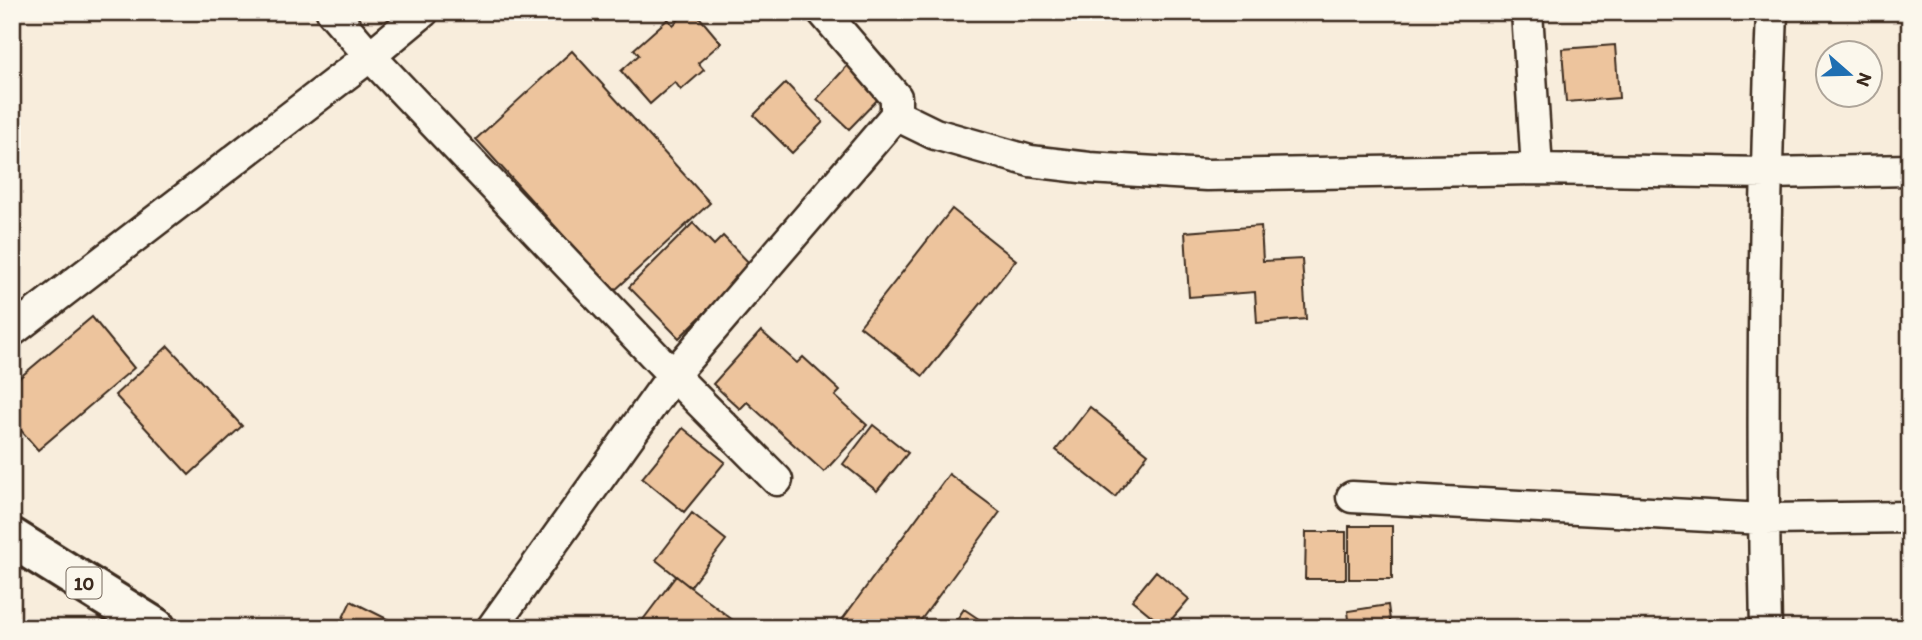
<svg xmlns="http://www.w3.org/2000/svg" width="1922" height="640" font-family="Itim,sans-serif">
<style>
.building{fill:#edc49d;stroke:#3b2a1e;stroke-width:2}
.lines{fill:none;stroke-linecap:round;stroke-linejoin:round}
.minor-casing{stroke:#3b2a1e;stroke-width:35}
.trunk-casing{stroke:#3b2a1e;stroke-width:44}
.minor{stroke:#fbf7ec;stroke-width:30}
.trunk{stroke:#fbf7ec;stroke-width:38}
.labels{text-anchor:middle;stroke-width:6;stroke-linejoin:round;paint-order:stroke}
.shield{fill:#fbf7ec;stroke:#75685c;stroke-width:2}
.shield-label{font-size:19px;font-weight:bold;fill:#3b2a1e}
</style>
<rect width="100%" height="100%" fill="#f8eddc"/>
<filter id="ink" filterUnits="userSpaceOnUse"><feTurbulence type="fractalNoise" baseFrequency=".0143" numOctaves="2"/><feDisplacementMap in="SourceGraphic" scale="14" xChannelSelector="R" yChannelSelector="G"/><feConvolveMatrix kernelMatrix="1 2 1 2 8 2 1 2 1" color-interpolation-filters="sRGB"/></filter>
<g filter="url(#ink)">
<!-- building -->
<path class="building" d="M687,12H695L721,43L698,63L704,70L681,90L675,82L650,104L621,71L639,55L634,49L668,19L673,25Z
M1615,45L1619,98L1566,102L1562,49Z
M572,51L710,203L614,291L476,139Z
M849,64L882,95L849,129L817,99Z
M786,83L823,122L792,153L754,115Z
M952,209L1016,260L923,376L860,326Z
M693,223L714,245L723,236L752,266L679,338L629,287Z
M1261,226L1263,261L1302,259L1306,319L1257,323L1255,292L1189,297L1185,232Z
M92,317L134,368L38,450L12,420V384Z
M761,331L797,363L803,357L840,391L835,396L867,425L824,472L747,402L740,409L713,384Z
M168,346L242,426L189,475L115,395Z
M1090,407L1148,454L1115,497L1056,450Z
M873,425L908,453L877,491L843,464Z
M683,428L725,462L684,512L642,478Z
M949,474L1000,512L915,628H836Z
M692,513L726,540L690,587L656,560Z
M1349,526H1392V579H1349Z
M1306,532H1346V579H1305Z
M1156,571L1189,599L1165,627L1132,600Z
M676,576L743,628H643L639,625Z
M351,601L405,628H338Z
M1388,605L1391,628H1350L1348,611Z
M964,609L992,628H951Z"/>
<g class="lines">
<defs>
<path id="minor" d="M332,12L370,56L673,375L777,480
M1527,12L1537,169
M896,115L935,134L1030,161L1089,168L1207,175L1537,169L1766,173L1910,170
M12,331L370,56L423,12
M1352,497L1764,519L1910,517
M492,628L673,375L896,115V97L823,12
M1766,628C1761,423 1764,217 1772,12"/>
<path id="trunk" d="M12,538L156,628"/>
</defs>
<!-- minor casing -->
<use href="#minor" class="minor-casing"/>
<!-- trunk casing -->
<use href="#trunk" class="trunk-casing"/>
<!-- minor -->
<use href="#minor" class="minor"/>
<!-- trunk -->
<use href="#trunk" class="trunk"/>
</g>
</g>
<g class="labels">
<!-- shield labels -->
<rect class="shield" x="66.5" y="567.5" width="35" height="31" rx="5"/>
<g class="shield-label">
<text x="84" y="590">10</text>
</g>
</g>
<!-- margin -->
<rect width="1922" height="640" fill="none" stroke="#fbf7ec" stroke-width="42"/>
<rect x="21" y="21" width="1880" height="598" fill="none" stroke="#3b2a1e" stroke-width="2.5" filter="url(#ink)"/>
<!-- north arrow -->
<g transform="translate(1849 74) rotate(110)"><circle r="33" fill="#fbf7ec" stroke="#aea59a" stroke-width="2"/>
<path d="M0-5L12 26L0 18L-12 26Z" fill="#1f6fb2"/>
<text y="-10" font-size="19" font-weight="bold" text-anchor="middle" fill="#3b2a1e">N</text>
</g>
</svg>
